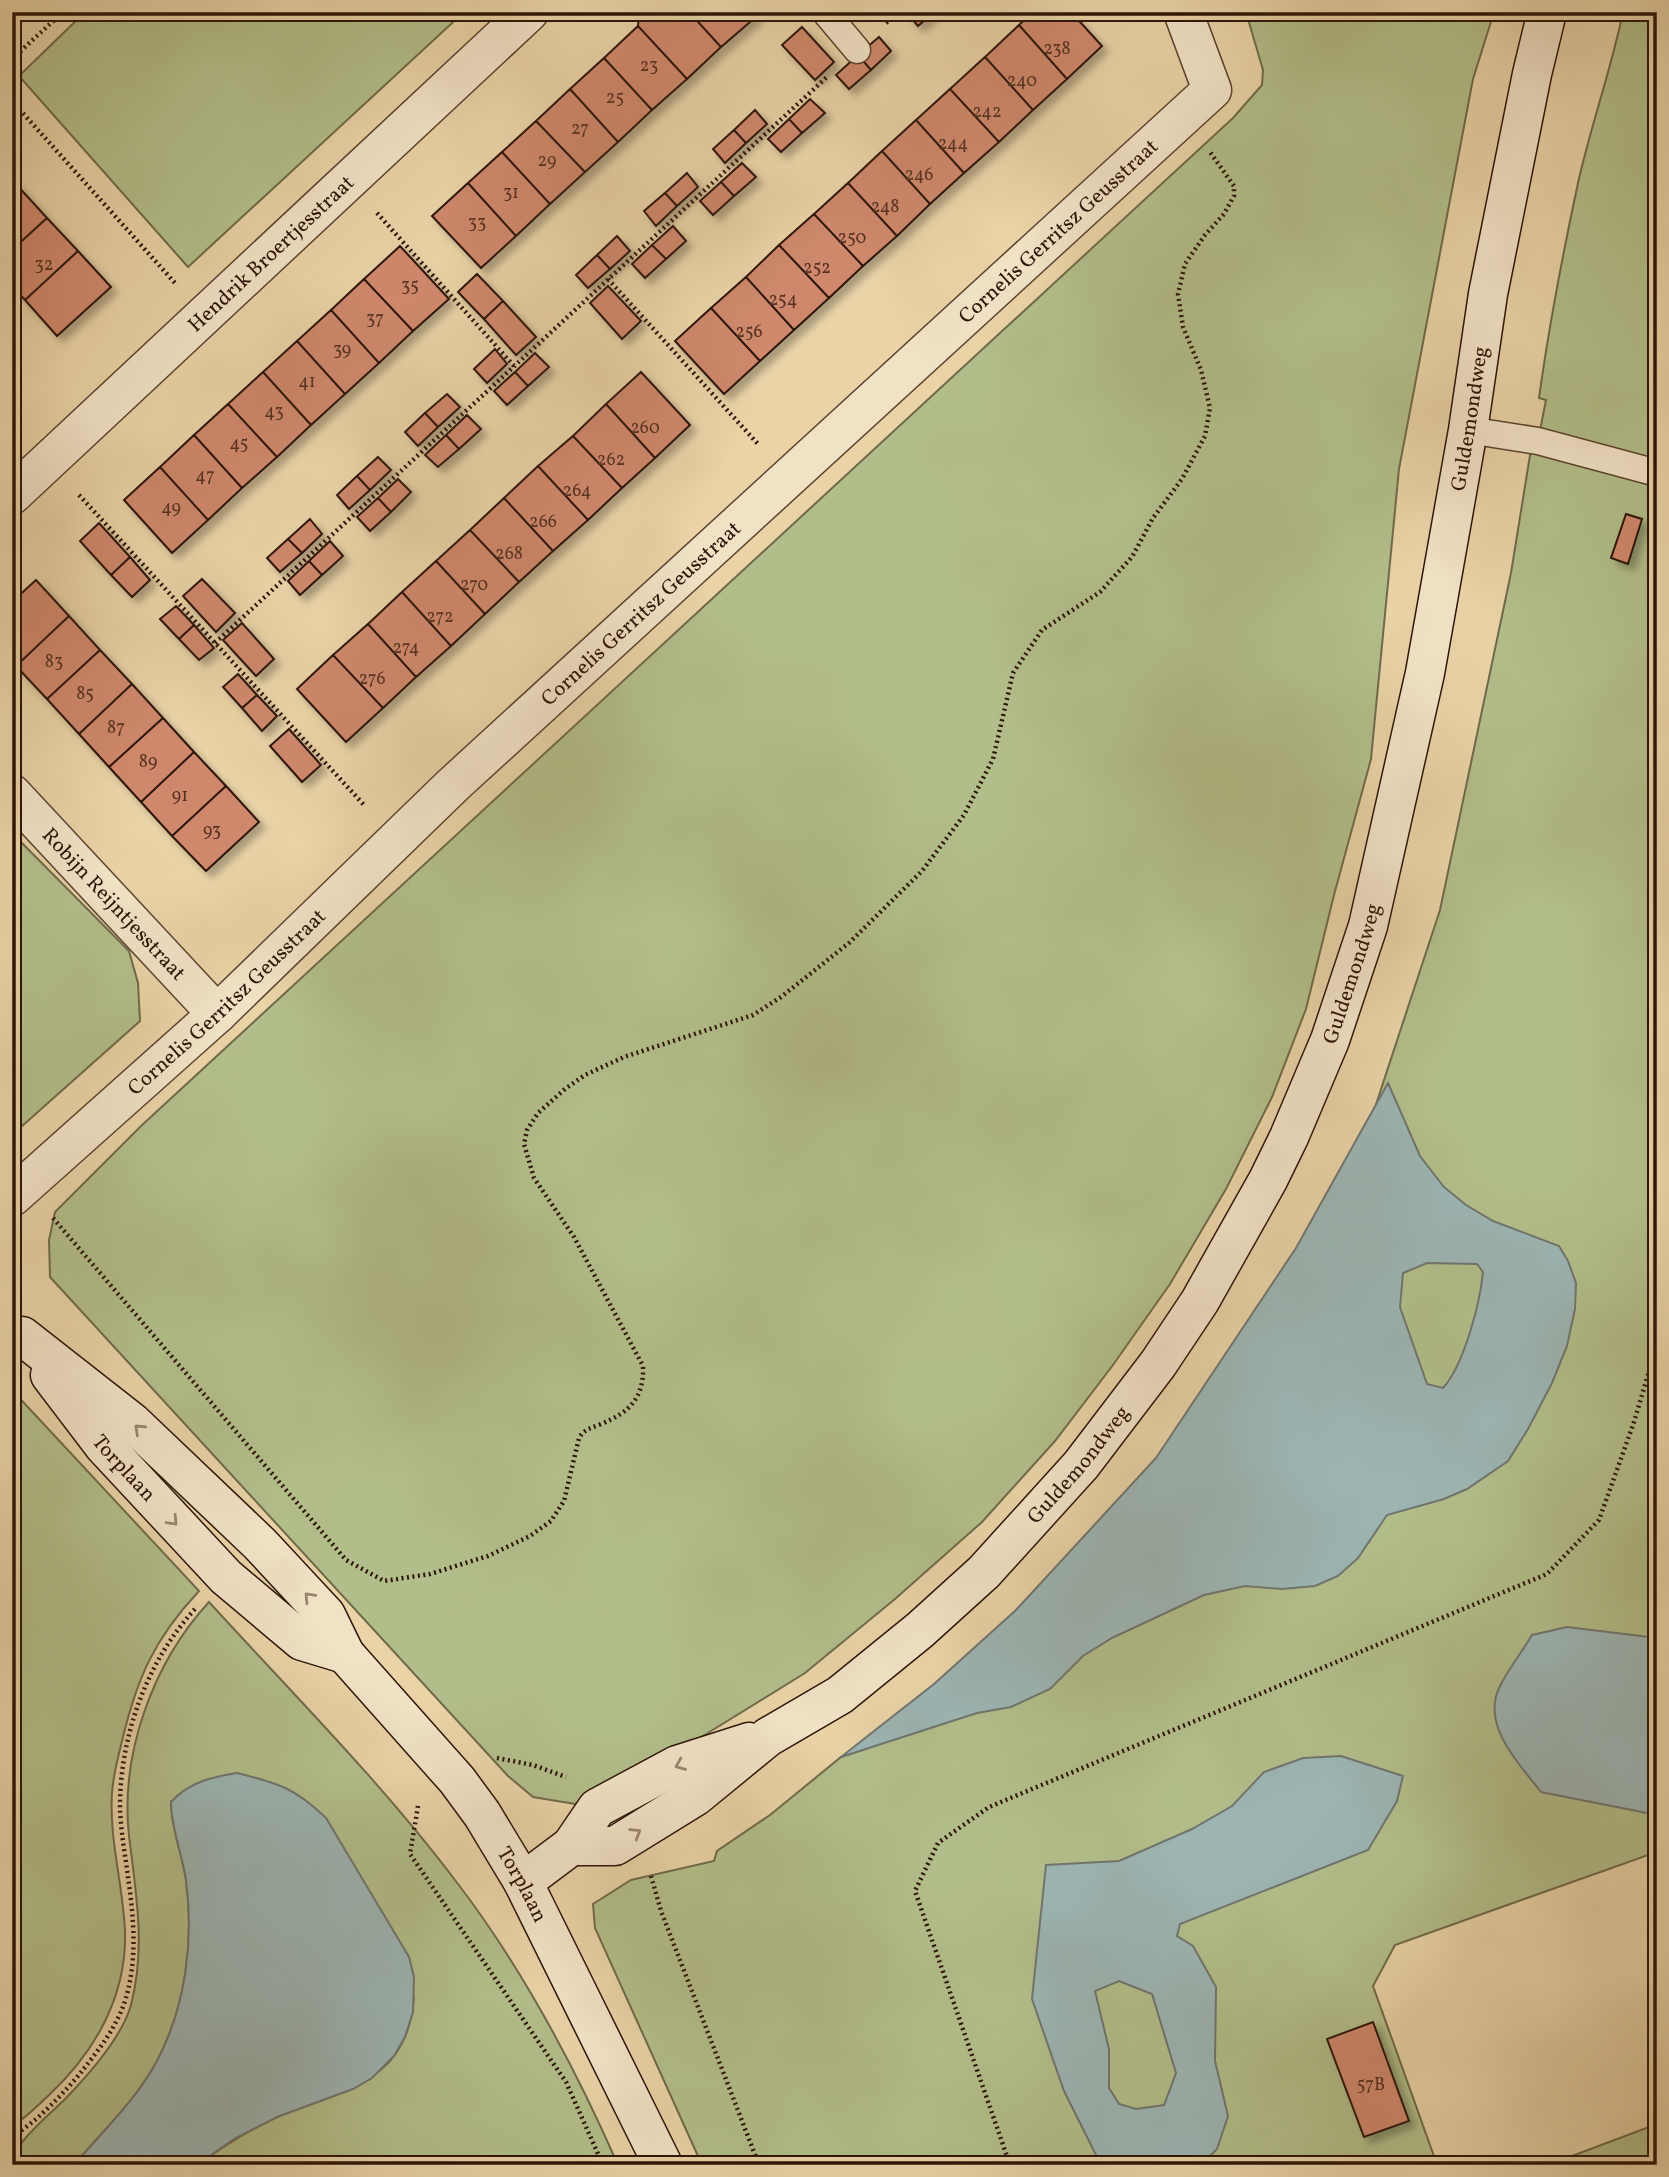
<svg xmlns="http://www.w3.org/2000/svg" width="1669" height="2177" font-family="Vollkorn,serif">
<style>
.green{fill:#b2be8a;stroke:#706a4a;stroke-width:2}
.water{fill:#9cb5b3;stroke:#70756f;stroke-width:2;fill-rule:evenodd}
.building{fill:#cf886c;stroke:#2d1509;stroke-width:2;filter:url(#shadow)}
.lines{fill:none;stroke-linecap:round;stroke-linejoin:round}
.lane-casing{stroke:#5c4430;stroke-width:29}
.street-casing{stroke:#5c4430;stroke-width:41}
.secondary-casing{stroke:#2d1509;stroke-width:41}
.path{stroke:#2d1509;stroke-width:4.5;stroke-dasharray:2 3.5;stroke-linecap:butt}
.lane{stroke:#f1e2c6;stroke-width:26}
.street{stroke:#f1e2c6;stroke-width:38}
.secondary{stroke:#f1e2c6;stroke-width:38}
.oneway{stroke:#998671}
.labels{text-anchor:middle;stroke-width:7;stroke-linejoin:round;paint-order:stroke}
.number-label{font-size:18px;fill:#563222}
.street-label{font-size:21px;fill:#2d1509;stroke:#f1e2c6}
</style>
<defs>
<filter id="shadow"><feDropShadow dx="6" dy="6" stdDeviation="3.5" flood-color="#0004"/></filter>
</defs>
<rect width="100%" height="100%" fill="#e9d3a7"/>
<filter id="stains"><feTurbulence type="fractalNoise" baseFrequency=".00286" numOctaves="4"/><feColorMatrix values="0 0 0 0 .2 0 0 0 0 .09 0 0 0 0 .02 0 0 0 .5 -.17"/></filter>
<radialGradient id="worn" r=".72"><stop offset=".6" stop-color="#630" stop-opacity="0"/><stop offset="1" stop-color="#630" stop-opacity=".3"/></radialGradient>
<!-- green -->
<path class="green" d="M85,12H464L188,267L19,76Z
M1246,12H1494L1473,79L1399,469L1371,759L1334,895L1306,1009L1272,1097L1226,1189L1170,1284L1113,1365L1055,1441L982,1522L895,1599L805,1673L703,1736L575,1804L533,1797L508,1776L50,1277L49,1240L55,1212L141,1126L1233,118L1262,85L1263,70Z
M1623,12H1657V1859L1648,1855L1395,1945L1373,1986L1435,2159L1442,2165H702L595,1928L593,1904L631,1880L714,1861L717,1851L770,1815L841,1757L868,1748L942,1698L1184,1451L1361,1150L1440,910L1511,573L1531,449L1538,441L1546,400L1539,398C1549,326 1563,253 1578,183C1591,125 1611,70 1623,12Z
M12,833L129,951L138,983L140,1021L12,1135Z
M12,1390L199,1591C154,1639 137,1678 122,1741C118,1757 113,1776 112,1793C109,1839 123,1885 125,1931C127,1996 95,2052 49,2095C37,2106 26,2118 12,2126Z
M209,1602C292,1693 380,1781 455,1880C522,1967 574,2065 618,2165H197C222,2147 247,2131 275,2118C341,2087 407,2087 414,1997L171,1802C171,1828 182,1853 186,1880C194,1940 186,2006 157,2061C137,2099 102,2132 74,2165H12C12,2143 53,2112 68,2096C90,2073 122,2037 131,2005C146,1947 136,1894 129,1836C120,1753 153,1663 209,1602Z
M1657,2124V2165H1548Z"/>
<!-- water -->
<path class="water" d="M1388,1083L1420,1156L1444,1187L1466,1205L1493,1221L1559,1246L1568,1261L1576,1283L1575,1309L1567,1346L1552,1383L1528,1429L1508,1461L1467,1489L1444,1499L1387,1515L1358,1558L1338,1576L1315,1586L1282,1589L1245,1586L1204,1595L1112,1638L1083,1656L1050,1689L1011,1707L977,1713L841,1757L934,1684L1016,1610L1156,1458L1296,1248ZM1427,1263L1477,1264L1483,1272C1480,1303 1464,1365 1443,1388L1427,1384L1400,1307L1403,1273Z
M1567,1627L1649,1637L1657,1632V1815L1541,1792C1519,1764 1480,1724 1500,1686C1509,1668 1522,1652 1532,1635Z
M1341,1756L1403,1776L1397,1801L1368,1850L1180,1924L1177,1936L1193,1946L1216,1987L1215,2061L1228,2116L1217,2149L1205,2161L1174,2160L1169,2165H1101L1064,2091L1032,1999L1046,1865L1119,1861L1192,1829L1232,1806L1264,1772L1303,1758ZM1119,1981L1152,1994L1176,2073L1164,2105L1136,2109L1119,2104L1109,2088V2049L1095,1991Z
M237,1773C278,1783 295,1788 326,1818L409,1957L414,1977L413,2012L405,2037L394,2056L372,2078L353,2089L277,2117L234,2139L197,2165H74C102,2132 137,2099 157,2061C186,2006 194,1940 186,1880C182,1853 171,1828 171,1802C189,1782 212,1777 237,1773Z"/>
<!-- building -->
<path class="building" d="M643,12H689L721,47L687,79L638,26L639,16Z
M689,12H753L757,16L721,47Z
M906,12H934L918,26Z
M1033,12H1071L1102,46L1067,79L1019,25Z
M1019,25L1067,79L1033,110L985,57Z
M638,26L687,79L652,110L604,58Z
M802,27L834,62L815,80L782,45Z
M879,37L891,51L871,70L858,55Z
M858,55L871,70L849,89L836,75Z
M985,57L1033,110L999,142L950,89Z
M604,58L652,110L618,142L570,89Z
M570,89L618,142L585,172L536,121Z
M950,89L999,142L964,173L916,120Z
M810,99L825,113L802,133L789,119Z
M755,110L767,124L746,143L734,130Z
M789,119L802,133L781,152L768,139Z
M916,120L964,173L930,204L882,151Z
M536,121L585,172L550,204L502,152Z
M734,130L746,143L725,163L713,149Z
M882,151L930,204L897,236L848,183Z
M502,152L550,204L516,236L468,183Z
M742,163L756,177L734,196L721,182Z
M687,173L698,187L677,206L665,193Z
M721,182L734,196L713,215L700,201Z
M15,183L47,218L12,250V186Z
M468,183L516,236L481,268L432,216Z
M848,183L897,236L863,266L814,214Z
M665,193L677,206L656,226L644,211Z
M814,214L863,266L829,298L779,245Z
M47,218L78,251L25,300L12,286V250Z
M673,226L686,241L666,259L652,245Z
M617,236L630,251L610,269L597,255Z
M652,245L666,259L645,278L632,264Z
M779,245L829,298L794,330L746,277Z
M400,246L449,299L413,331L364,279Z
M78,251L111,287L57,336L25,300Z
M597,255L610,269L588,288L576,275Z
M477,274L503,301L484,319L458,292Z
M746,277L794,330L760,361L711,308Z
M364,279L413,331L379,363L331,310Z
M608,286L641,321L622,339L590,303Z
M503,301L536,337L516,355L484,319Z
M711,308L760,361L724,394L675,341Z
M331,310L379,363L345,394L297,341Z
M297,341L345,394L311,425L263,372Z
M495,349L507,364L487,383L474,369Z
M535,353L549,367L528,386L515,372Z
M263,372L311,425L277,457L228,404Z
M515,372L528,386L507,405L494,391Z
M641,372L690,425L655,458L606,404Z
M447,394L460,407L438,427L425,413Z
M228,404L277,457L242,488L194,435Z
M606,404L655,458L622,488L573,436Z
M425,413L438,427L418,446L405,432Z
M467,415L481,429L459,449L446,435Z
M194,435L242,488L208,520L160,467Z
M446,435L459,449L438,467L425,455Z
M573,436L622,488L588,520L538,466Z
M378,457L391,470L370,490L357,476Z
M538,466L588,520L553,551L504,498Z
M160,467L208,520L172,553L124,500Z
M357,476L370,490L349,509L337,495Z
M398,479L411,492L391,512L378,498Z
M378,498L391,512L370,531L357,517Z
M504,498L553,551L519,582L470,530Z
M1626,514L1642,519L1628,564L1611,558Z
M310,519L322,534L302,553L288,539Z
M99,523L130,557L111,575L80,541Z
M470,530L519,582L485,614L436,561Z
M288,539L302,553L280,572L267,558Z
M330,541L343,556L322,575L309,561Z
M130,557L150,580L132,597L111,575Z
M309,561L322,575L300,595L288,581Z
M436,561L485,614L451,646L402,592Z
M202,579L235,613L216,632L183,596Z
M36,580L69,616L16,666L12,662V602Z
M402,592L451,646L416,677L368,624Z
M176,606L194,625L179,639L160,619Z
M69,616L100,650L47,699L16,666Z
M242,623L274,659L256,676L223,640Z
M368,624L416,677L383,708L333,655Z
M194,625L214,648L199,660L179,639Z
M100,650L132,684L79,734L47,699Z
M333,655L383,708L346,742L297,689Z
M238,674L257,695L242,708L223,687Z
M132,684L163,718L109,767L79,734Z
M257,695L277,716L262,731L242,708Z
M163,718L194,752L141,802L109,767Z
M289,729L321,765L302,782L270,746Z
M194,752L226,786L172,836L141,802Z
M226,786L259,822L206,871L172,836Z
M1373,2022L1409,2121L1364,2137L1327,2039Z"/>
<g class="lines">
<defs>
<path id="lane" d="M825,12L857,50
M1468,430L1538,441L1657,473"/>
<g id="street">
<path id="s1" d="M12,495L529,12"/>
<path id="s2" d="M12,794L217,1014"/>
<path id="s3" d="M12,1197L217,1014L453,785L1212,90L1183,12"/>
</g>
<g id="secondary">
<path id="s4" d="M22,1336L133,1423L260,1544L326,1615L345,1654L457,1780L482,1814L523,1882L663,2165"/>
<path id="s5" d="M50,1375L104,1446L226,1577L302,1641L345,1654"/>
<path id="s6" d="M571,1846H615L696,1796L768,1737L840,1695L920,1630L984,1572L1081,1465L1158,1364L1200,1301L1268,1180L1289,1137L1330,1040L1368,926L1425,673L1468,430L1488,294L1532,74L1547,12"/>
<path d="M523,1882L571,1846L597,1808L677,1765L749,1742"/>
</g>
</defs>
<!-- lane casing -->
<use href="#lane" class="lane-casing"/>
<!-- street casing -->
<use href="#street" class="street-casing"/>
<!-- secondary casing -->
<use href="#secondary" class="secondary-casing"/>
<!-- path -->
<path class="path" d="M886,23L898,12
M12,59L63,12
M12,101L175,283
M377,213L514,366
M608,279L758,444
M79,495L365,806
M215,643L828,76
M53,1218L346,1560L384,1581L430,1574L488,1556L530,1536L551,1521L564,1501L579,1438C584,1429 592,1428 601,1424C630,1412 644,1398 643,1366L574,1237L534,1178L524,1144L527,1130L538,1113L565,1089L585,1075L624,1057L753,1015L781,997L849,943L922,871L964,815L993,759L1013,673L1042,630L1100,592L1132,557L1153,518L1182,479L1205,436L1210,408L1201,370L1183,327L1178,294L1185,264L1205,235L1224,214L1234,196V186L1210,152
M497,1758L533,1765L566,1777
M418,1806L410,1854L566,2082L603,2165
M651,1876L661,1911L759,2165
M12,2136C33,2126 67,2090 82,2071C98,2051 115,2029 124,2004C138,1963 134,1919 128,1877C125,1853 120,1828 120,1803C121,1733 148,1660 195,1609
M1010,2165L915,1891L938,1843L989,1807L1547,1574L1599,1520L1633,1425L1657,1345"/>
<!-- lane -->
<use href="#lane" class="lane"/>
<!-- street -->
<use href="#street" class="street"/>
<!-- secondary -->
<use href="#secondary" class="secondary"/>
</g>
<!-- one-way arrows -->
<defs><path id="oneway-chevron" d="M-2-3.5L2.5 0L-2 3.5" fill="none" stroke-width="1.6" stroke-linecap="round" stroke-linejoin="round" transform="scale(1.75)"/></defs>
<g class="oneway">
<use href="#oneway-chevron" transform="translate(139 1429) rotate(-137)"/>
<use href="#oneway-chevron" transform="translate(173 1521) rotate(47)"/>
<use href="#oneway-chevron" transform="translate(309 1597) rotate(-133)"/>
<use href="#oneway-chevron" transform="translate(680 1765) rotate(158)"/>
<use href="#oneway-chevron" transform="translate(636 1833) rotate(-32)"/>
</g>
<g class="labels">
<!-- number labels -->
<g class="number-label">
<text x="1057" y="54">238</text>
<text x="649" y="71">23</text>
<text x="1022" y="86">240</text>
<text x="615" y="103">25</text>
<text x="987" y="117">242</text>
<text x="580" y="134">27</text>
<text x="953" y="149">244</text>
<text x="547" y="166">29</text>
<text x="919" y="180">246</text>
<text x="511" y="198">31</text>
<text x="885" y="212">248</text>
<text x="477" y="228">33</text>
<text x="852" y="243">250</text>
<text x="44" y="270">32</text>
<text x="817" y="273">252</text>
<text x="410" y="291">35</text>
<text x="783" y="305">254</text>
<text x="375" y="324">37</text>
<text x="749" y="337">256</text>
<text x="342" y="355">39</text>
<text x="307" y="387">41</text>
<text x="274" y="417">43</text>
<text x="645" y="433">260</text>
<text x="239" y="449">45</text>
<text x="611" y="465">262</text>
<text x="205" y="481">47</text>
<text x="577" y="496">264</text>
<text x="171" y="513">49</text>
<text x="543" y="527">266</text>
<text x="509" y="559">268</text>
<text x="474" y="590">270</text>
<text x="440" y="622">272</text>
<text x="406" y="653">274</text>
<text x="54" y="667">83</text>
<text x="372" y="684">276</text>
<text x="85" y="699">85</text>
<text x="116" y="733">87</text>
<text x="148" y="767">89</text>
<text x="180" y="801">91</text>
<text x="212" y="836">93</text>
<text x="1371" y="2090">57B</text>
</g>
<!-- street labels -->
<g class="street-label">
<text dy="7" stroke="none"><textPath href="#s3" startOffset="1424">Cornelis Gerritsz Geusstraat</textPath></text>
<text dy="7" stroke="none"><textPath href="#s1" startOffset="354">Hendrik Broertjesstraat</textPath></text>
<text dy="7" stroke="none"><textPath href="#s6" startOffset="1782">Guldemondweg</textPath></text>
<text dy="7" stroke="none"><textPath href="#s3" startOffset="858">Cornelis Gerritsz Geusstraat</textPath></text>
<text dy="7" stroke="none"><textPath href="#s2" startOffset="150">Robijn Reijntjesstraat</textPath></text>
<text dy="7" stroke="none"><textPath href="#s6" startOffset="1214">Guldemondweg</textPath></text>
<text dy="7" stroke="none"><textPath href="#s3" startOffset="290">Cornelis Gerritsz Geusstraat</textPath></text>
<text dy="7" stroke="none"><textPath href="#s6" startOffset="648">Guldemondweg</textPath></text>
<text dy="7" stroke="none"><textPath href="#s5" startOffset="119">Torplaan</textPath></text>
<text dy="7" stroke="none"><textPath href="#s4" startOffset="749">Torplaan</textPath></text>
</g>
</g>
<!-- margin -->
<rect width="1669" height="2177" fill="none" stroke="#e9d3a7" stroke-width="42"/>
<rect x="14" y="14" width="1641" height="2149" fill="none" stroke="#2d1509" stroke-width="3.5"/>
<rect x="21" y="21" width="1627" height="2135" fill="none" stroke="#2d1509" stroke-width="2"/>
<rect width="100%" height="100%" filter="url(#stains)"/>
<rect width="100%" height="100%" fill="url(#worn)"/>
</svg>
